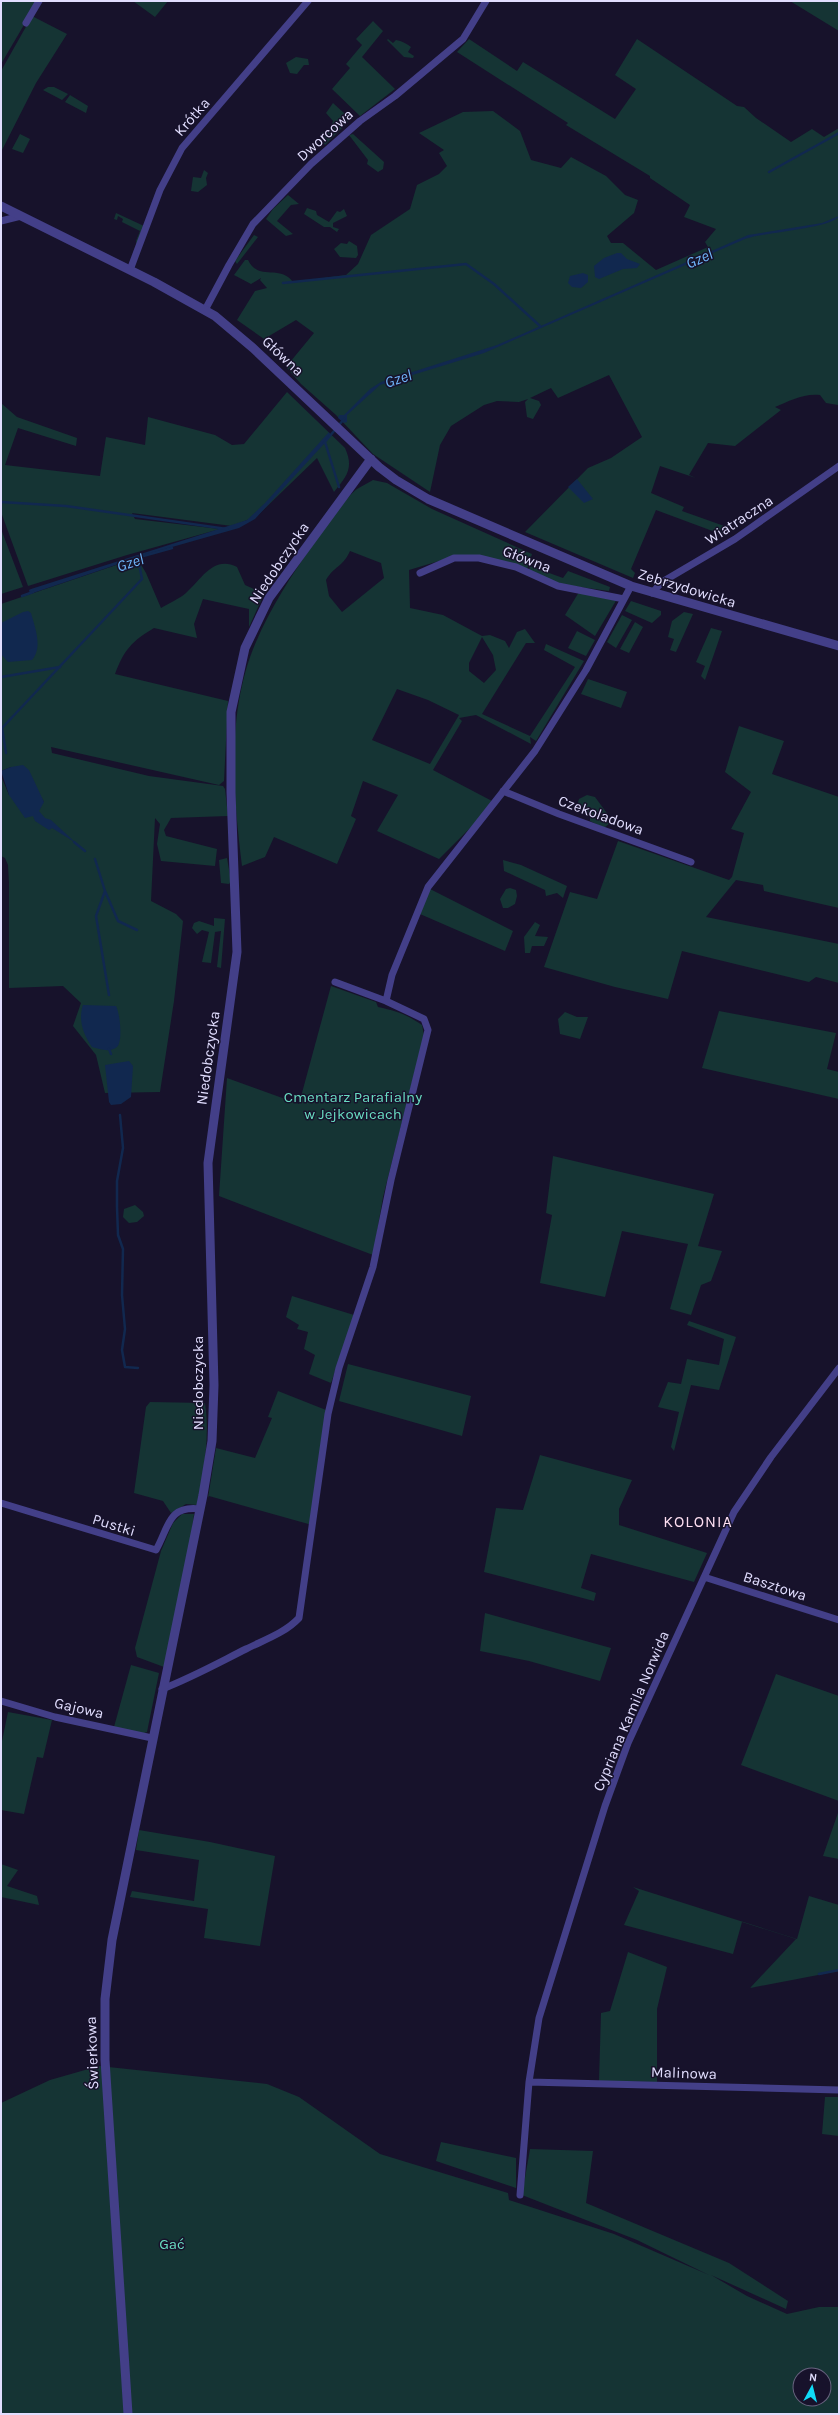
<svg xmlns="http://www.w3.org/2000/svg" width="840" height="2415" font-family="Karla,sans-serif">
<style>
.green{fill:#153434;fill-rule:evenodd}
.water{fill:#11284f}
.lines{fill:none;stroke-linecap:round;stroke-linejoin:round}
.stream{stroke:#11284f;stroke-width:2.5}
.minor{stroke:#433f88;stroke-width:7}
.tertiary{stroke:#433f88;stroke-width:9}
.labels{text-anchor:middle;stroke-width:3;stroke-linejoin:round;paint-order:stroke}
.street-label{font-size:15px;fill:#e1ddfe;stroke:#17122b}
.park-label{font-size:15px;fill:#69ddc2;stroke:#17122b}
.water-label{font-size:16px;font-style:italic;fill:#6fb7fa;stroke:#17122b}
.neighbourhood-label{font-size:16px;letter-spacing:1px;fill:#fedff2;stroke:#17122b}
</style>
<rect width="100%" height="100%" fill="#17122b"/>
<!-- green -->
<path class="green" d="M1,1H38L1,64Z
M133,1H168L155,17Z
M790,1H839V31Z
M32,16L67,34L36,83L1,152V71Z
M373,21L383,31L362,57L395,89L360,116L332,89L350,68L346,64L362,45L356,39Z
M388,39L393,43L396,40C402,41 407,44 411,47L408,52L414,56L413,58L404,57L387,40Z
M469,39L517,71L523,62L615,119L636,89L615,75L637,39L737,106L744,107L756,118L791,142L812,129L824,137L839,128V411L838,405L826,403L820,395C804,393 789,401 775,407L781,410L735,446L708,443L689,475L696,478L660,466L651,493L684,507L682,511L727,527L726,536L656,510L631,569L635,573L633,578L525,532L588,468L611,458L642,437L609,375L558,398L551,388L530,398L539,401L541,405L533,419L527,417L525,402L528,399L519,402L497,401L484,405L451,426L440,445L430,492L373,454L336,415L301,384L286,367L314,333L296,320L264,339L237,320L255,291L267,288L260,280L261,278L251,284L234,275L245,260H248C259,282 279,264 293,282L346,275L358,264L371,235L410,209L417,185L439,174L447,166L439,153L444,150L419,133L463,112L493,111L520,131L531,160L561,168L571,157L606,176L625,195L638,200L634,213L607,236L611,243H623L656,270L708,247L705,242L716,229L684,217L690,205L650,178V176L566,125L568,123L457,52Z
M296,57L308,59L309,65H304L297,74L290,73L286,63Z
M48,87H54L68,94L62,100L43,90Z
M70,95L88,106L86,113L65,102Z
M333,103L345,114L348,122L325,145L320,136L322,132H329L333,121L326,113Z
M20,134L30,139L23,153L12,149Z
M353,134L384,162L383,169L378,172L367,164L368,160L349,135Z
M204,170L208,173L206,178L207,185L198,192L191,191L193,177L201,178Z
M288,195L299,204L291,205L277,221L293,234L286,236L266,219L273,209Z
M307,208L316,211L317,215L329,222L337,211L340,212L344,209L347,216L333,223V227L339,229L337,232L330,227H324L304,214Z
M116,213L144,226L137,245L136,241L140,231L122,222L123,219L118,216L117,220L114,219Z
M254,235L258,237L237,264L235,261Z
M349,241L357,246L358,255L356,258L340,257L334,249L341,243L347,244Z
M287,392L345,448C354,468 347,476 334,492L317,458L257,516L232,526L132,513L135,519L220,529L127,555L28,586L1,512V403L17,417L77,438L76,446L18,428L5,465L100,476L106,437L145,445L148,417L215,435L232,445L244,444Z
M373,480L387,483L432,509L532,554L527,569L510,563L449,558L409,570L410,608L443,615L482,636L490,635L505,641L509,648L517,632L525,629L535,643H526L482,714L530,736L575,667L544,650L546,644L584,661L536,741L530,737L531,744L476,715L459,718L462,721L433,770L492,801L473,825L439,859L377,831L398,795L363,781L351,816L356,819L337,864L274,837L265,857L242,866C233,793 226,711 256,642C271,607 291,576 312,546C322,532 345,498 357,489C362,486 368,483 373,480ZM350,551L381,563L384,578L342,612L329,596L326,580C334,566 343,567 350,551ZM482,637L493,655L496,670L484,683L469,671V663ZM397,689L428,700L459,715L430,764L372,740Z
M1,529L23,587L1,594Z
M137,558L146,573L161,608C169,603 179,599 186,593C201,580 213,555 237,567L245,585L258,591L270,581L249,627V609L203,599L194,624L197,638L154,628C132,641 124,650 115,674L228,701L224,781L219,785L51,747L52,753L149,776L223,786L225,789L228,816L171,818L164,830L166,836L217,849L215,866L161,861L157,844L160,824L155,818L151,901L176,914L183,921L174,1001L160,1092L105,1093L96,1055L73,1026L81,1003L63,986L9,988V883L8,865L5,858L1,856V776L9,795L44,802L37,790L11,767L1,771V604Z
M530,566L563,578L568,571L610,587L609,591L558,584L529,570Z
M579,592L617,599L595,636L565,615Z
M631,601L661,611V615L652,623L625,611Z
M684,612L693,614L676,652L670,650L674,639L668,637L672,621Z
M622,615L632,620L616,648L607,642Z
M635,622L643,627L629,653L620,649Z
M711,628L722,631L705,680L701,676L705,666L696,662Z
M577,631L595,640L586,656L568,648Z
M588,679L627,692L621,708L581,694Z
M739,726L784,741L772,774L839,797V908L764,891L763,885L736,880L706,917L839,944V983L816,977L809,982L682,951L668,999L615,987L544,967L570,892L597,899L618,841L729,880L732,877L744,833L731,829L751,792L725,772Z
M587,795L595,797L609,816L610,823L604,828L590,821V816L577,806L579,799Z
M227,858L231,881L229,884L221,883L219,860Z
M503,860L521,865L567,886L563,898L557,893L546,896L545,890L504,871Z
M510,888L516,890L517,896L515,904L508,908H503L500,899L506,889Z
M430,889L513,931L505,951L420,914Z
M214,918L225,919L221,968L217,967L221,931L215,932L211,963L202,962L209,932L202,930L197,934L192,928L194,923L199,921L214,926Z
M535,922L540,925L535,936L548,937L544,946H532L530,953H525L524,937Z
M331,986L376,1002L378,1007C396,1011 406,1014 422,1025L424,1035L383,1197L373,1255L219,1196L227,1078L299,1104Z
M719,1011L836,1033L827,1069L839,1072V1099L702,1068Z
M565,1012L577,1017H588L580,1039L560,1034L558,1019Z
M553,1156L714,1194L698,1246L722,1251L711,1281L701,1285L691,1315L670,1309L688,1244L622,1231L605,1297L540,1283L552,1215L546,1213Z
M135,1205L143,1212L144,1216L137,1222L129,1223L123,1217L124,1209Z
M292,1296L354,1315L331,1383L309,1374L315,1355L304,1349L308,1332L297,1329L299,1325L286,1317Z
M689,1321L736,1337L719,1390L691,1385L674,1451L671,1447L679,1412L658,1407L668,1382L681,1384L687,1359L719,1365L724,1339L687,1325Z
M348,1364L471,1396L462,1436L339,1401Z
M278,1391L326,1410L312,1525L209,1496L208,1498L216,1448L255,1458L272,1418L268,1417Z
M150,1402L205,1403C210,1437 204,1471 197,1505L186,1504L171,1513L163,1501L134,1493L146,1407Z
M540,1455L632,1480L619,1509V1525L707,1553L694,1582L591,1554L581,1588L596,1593L594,1601L484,1572L496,1508L523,1510Z
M182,1514H194L191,1536L164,1667L137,1657L135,1648L161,1551L173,1523Z
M485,1613L611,1648L600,1681L529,1661L480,1651Z
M131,1665L159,1673L147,1732L141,1734L114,1727Z
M776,1674L839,1696V1801L741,1765Z
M8,1712L52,1720L43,1758L37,1757L24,1814L1,1810V1746Z
M839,1810V1859L823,1856Z
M139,1830L210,1842L275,1856L260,1946L204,1938L208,1909L130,1897L132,1891L194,1901L199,1860L136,1850Z
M1,1864L18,1870L7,1886L37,1896L39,1905L1,1897Z
M633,1887L797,1939L809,1896L839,1905V1971L750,1988L796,1939L742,1922L733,1954L624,1925L639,1891Z
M628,1952L667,1967L657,2009V2082L599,2081L601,2013L610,2011Z
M99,2066L267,2084L299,2097L380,2154L508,2193L509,2200L614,2234L709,2275L637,2240L522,2195L530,2149L593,2151L586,2203L729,2263L788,2301L786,2309L711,2275L747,2296L787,2314L819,2307H839V2414H1V2103L50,2080ZM800,2375H824V2399H800Z
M825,2097H839V2136L822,2134Z
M441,2142L516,2158V2188L436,2161Z"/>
<!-- water -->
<path class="water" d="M839,216C834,228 760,233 745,239L484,353L380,385L347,415V422L344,423L338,418L339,415H344L370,389L381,382L497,345L748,235L822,223Z
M617,253H621L627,259L640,264L637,268L623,269L599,279L595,277L594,266L604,258Z
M583,273L588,275V282L581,288L572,287L568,283L570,276Z
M329,432L330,435L323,445L255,519L239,528L151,553L30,594L29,590L31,589L247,520L265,503Z
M577,479L593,499L584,503L568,487Z
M28,611L31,613C35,628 43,647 32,660L8,662L1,654V623L23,612Z
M23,765L29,770L44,802L39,811L45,818L51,820L76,843L52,828L49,830L35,821L33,816L25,818L9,795L1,771L11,767Z
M83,1005L116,1006C120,1013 123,1041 117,1047C109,1053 100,1049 92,1047C83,1034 78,1020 83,1005Z
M129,1061L133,1066L131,1097L121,1104L111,1105L109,1102L105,1065Z"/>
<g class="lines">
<!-- stream -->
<path class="stream" d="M769,172L839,133
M283,283L466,264L494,284L540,326
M325,442L339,487
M324,443L344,419
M1,502L66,506L227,529
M136,558L172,548
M22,596L33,592
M1,677L60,667
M6,753L2,728L142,579L138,558
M74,842L85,851
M95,859L105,891L96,916L109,995
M105,891L118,921L137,930
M109,1049L111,1054
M120,1115L123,1148L117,1181V1207L118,1235L123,1249L122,1295L125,1329L122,1350L125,1367L138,1368
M819,1974L839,1970"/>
<!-- minor -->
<path class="minor" d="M26,23L39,1
M1,221L21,216
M130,270L160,190L182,148L308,1
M205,310L229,265L253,224L311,164L360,121L395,96L463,39L486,1
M420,573L454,558H479L516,567L558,586L624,599
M652,593L662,582L735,539L839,466
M503,791L559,814L691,862
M386,1001L392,975L428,887L535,751L586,670L631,586
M1,1503L156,1550C169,1527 168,1505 200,1509
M704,1577L839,1620
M162,1689C191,1678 218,1663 246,1649C264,1640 285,1633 299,1618L328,1414L339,1368L373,1267L391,1180L428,1030L424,1019L386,1001L335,982
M1,1701L55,1717L152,1738
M529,2082L839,2090
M520,2195L529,2082L539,2018L605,1806L628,1743L734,1512L771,1457L839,1368"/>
<!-- tertiary -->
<path class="tertiary" d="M1,206L154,282L215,316L253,348L379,467L396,480L428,499L631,586L839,646
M128,2414L105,2060V1999L112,1940L203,1495L212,1441L214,1385L208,1163L237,952L231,792V712L245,648L269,598L371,459"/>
</g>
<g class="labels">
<!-- street labels -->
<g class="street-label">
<text transform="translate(192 117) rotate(-49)" y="5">Krótka</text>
<text transform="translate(325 135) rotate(-42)" y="5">Dworcowa</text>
<text transform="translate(283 356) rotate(43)" y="5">Główna</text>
<text transform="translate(739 520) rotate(-33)" y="5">Wiatraczna</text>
<text transform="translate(527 559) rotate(21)" y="5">Główna</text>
<text transform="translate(279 563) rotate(-56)" y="5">Niedobczycka</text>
<text transform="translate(687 588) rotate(17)" y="5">Zebrzydowicka</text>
<text transform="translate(601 815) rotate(20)" y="5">Czekoladowa</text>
<text transform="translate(208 1058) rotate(-82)" y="5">Niedobczycka</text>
<text transform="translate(198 1383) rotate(-90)" y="5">Niedobczycka</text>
<text transform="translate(114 1525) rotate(17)" y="5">Pustki</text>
<text transform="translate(775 1586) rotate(18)" y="5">Basztowa</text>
<text transform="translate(79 1708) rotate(13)" y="5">Gajowa</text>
<text transform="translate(631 1711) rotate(-67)" y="5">Cypriana Kamila Norwida</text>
<text transform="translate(92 2053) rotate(-92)" y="5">Świerkowa</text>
<text transform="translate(684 2073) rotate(2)" y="5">Malinowa</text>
</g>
<!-- park labels -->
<g class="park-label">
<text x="353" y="1102">Cmentarz Parafialny<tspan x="353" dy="17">w Jejkowicach</tspan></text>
<text x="172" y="2249">Gać</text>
</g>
<!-- water labels -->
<g class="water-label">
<text transform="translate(699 258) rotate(-24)" y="6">Gzel</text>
<text transform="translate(398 378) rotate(-18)" y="6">Gzel</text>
<text transform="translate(130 562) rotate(-18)" y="6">Gzel</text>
</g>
<!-- neighbourhood labels -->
<g class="neighbourhood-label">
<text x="698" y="1527">KOLONIA</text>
</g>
</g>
<!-- border -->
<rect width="840" height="2415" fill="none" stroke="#e1ddfe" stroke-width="4"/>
<!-- north arrow -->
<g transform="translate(812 2387) rotate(7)"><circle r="19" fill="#17122b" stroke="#68637f"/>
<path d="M0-3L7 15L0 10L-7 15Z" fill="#10dbf7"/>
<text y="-6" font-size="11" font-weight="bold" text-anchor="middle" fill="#e1ddfe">N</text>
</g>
</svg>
